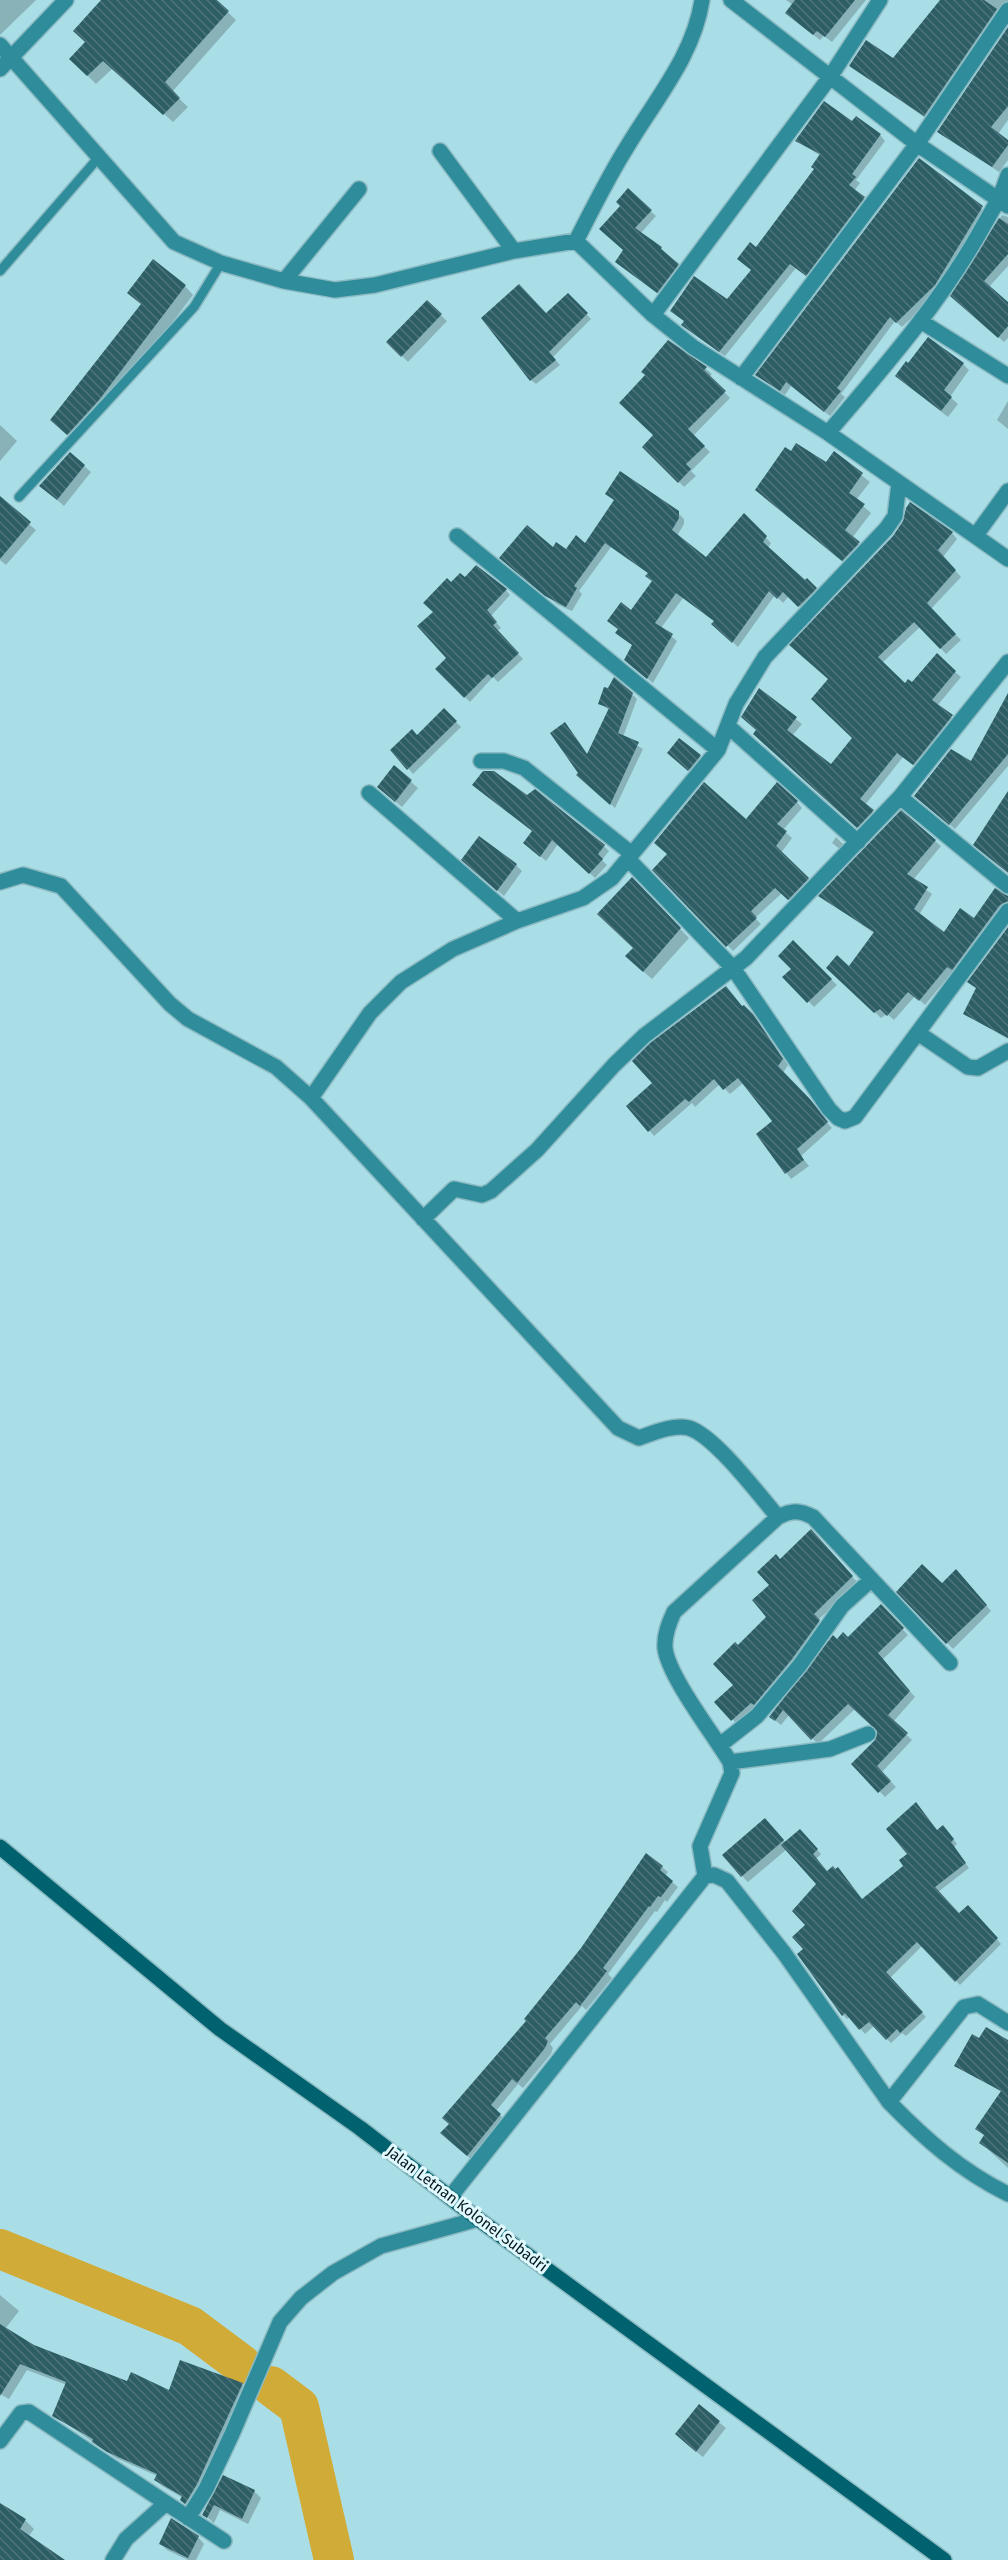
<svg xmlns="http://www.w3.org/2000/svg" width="1008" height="2560" font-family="'Fira Sans',sans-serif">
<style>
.shadow{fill:#0003}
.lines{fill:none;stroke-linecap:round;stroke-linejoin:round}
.river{stroke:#d1ab38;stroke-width:40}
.building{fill:url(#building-back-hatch)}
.service-casing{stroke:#8cbac2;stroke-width:12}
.minor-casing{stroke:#8cbac2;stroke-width:18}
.tertiary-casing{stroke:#8cbac2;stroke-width:18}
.secondary-casing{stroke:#8cbac2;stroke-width:18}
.service{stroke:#2f8d9b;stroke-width:9}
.minor{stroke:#2f8d9b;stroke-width:15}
.tertiary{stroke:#2f8d9b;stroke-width:15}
.secondary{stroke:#00626f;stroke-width:15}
.labels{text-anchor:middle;stroke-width:6;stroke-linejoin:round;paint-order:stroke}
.street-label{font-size:15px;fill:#021519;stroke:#e0f9fe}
</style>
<defs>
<pattern id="building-back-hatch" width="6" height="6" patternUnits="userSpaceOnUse" patternTransform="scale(1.5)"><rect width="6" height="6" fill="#2d5e66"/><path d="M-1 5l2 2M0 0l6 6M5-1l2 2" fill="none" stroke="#4e757b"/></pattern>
</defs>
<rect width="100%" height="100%" fill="#aadee7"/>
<!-- shadow -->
<path class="shadow" d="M0,0H36L0,35Z
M103,0H215L236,20L172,92L188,107L173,122L113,68L96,84L71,59L87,42Z
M786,0H866L832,42L824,36L820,40L793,19V5Z
M943,0H1008V10L931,122L851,66L893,60Z
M1008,30V120L998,134L1008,141V160L999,172L939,132Z
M853,123L880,135L885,141L856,180L860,183L854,191L869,203L812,280L796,268L725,356L688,330L685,322L672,311L728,301L752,270L756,249L816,169L821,156L797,141Z
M919,160L987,213L940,290L902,327L895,321L841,394L845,397L830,416L791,386L785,395L757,375Z
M628,190L656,216L640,234L661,248L683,270L663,297L617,262L625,250L622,206Z
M1002,215L1008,217V266L989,287L1008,304V338L1004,342L952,296Z
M185,286L193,295L107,409L77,442L60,429L142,305L129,293Z
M568,295L591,319L553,357L560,365L536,384L531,380L546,315Z
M427,302L447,321L408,362L388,342Z
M668,342L706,369L712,374L709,377L730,398L693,436L710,452L691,471L696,476L684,487L644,447L655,435L646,375Z
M963,364L969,370L950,397L958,404L948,417L903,382Z
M1008,401V429L997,420Z
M0,425L17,441L0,461Z
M834,453L870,482L856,500L871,513L852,538L866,551L850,568L764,497L826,464Z
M84,466L91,472L64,506L48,492Z
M607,494L678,513L684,519V524L677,536L707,559L744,515L771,543L768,548L822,594L805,612L789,596L783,603L775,595L738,647L719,629L715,622L683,598L661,628L677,641L653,683L632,666L634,646L617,633L619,630L614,626L632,612L653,582L649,574L611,547L579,591L582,594L572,611L558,605L506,563L553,550L566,551L585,545L615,501Z
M0,500L36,530L6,565L0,560Z
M952,533L957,539L943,557L961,577L931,609L961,640L946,654L920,627L882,663L905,685L955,672L961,677L937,706L957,722L919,769L903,757L865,805L878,817L863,832L760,739L758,730L760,691L802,724L792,736L831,766L854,738L813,699Z
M465,579L506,590L510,595L491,616L501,628L497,631L523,659L498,682L493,677L470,702L437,669L448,658L435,612L451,585Z
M632,694L637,699L623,737L643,749L615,808L583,780L570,729L588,755L609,710L600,703Z
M444,710L461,727L413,774L392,750L417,736Z
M1008,713V766L955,829L921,801L971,764Z
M680,740L703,759L692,772L671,756Z
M394,767L418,788L402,807L385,793Z
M797,802L802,808L783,830L792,838L781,853L814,884L794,905L782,893L755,918L761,924L733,951L654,870L747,821Z
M534,832L604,846L609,851L602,860L607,865L595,878L558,844L546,861L530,848Z
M836,837L845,846L841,850L832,843Z
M935,841L941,846L913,880L932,894L919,915L944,934L974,920L1008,897V909L958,975L953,971L925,1005L915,996L894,1020L887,1014L881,1018L828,968H849L875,934L821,896Z
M516,865L522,871L504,896L469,866Z
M632,879L689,938L652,979L636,965Z
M1008,930V1039L965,1014L977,989L969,982Z
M793,942L837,985L814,1007L784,977L793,969Z
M743,1008L758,1021L788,1065L783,1073L832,1128L801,1156L809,1166L791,1179L758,1134L774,1122L743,1083L730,1094L720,1084L695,1107L692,1103L654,1136L649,1130Z
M817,1537L858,1583L818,1620L824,1627L798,1665L738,1725L716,1702L736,1685L737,1646L768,1617L772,1585L780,1561Z
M962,1577L991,1611L953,1649L898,1592L942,1586Z
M881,1606L908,1635L882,1660L915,1697L893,1722L912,1740L882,1772L896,1787L885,1797L853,1764L877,1740L878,1732L855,1709L818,1744L789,1715L781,1725L771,1717L837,1641L848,1639Z
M772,1826L786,1843L804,1835L821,1854L816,1859L827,1873L862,1900L905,1867L938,1831H947L957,1844L954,1847L969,1868L938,1892L959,1915L968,1907L1001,1944L960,1985L922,1946L890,1978L926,2017L906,2036L902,2033L891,2043L874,2026L865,2034L850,2017L847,2019L843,2015L805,1949L807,1925L818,1884L787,1849L748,1882L742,1876Z
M662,1867L668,1872L665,1876L678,1887L667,1902L665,1900L657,1912L655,1911L608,1974L612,1978L586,2010L582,2006L550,2044L553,2048L551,2054L523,2088L518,2084L496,2111L506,2121L473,2161L448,2139Z
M980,2040L1008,2042V2168L981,2143L1002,2092L956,2065Z
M0,2295L19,2311L5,2329L33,2346L127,2383L169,2392L180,2362L242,2384L249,2391L204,2491L188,2507L181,2500L183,2498L162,2486L155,2480L157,2476L116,2458L54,2415L67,2385L27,2370L9,2399L0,2394Z
M699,2406L726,2428L703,2457L683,2441Z
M224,2477L254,2491L261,2498L248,2524L220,2510L214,2523L203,2514Z
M0,2504L25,2520L34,2529L28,2537L60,2560H0Z
M198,2537L204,2544L196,2560H188L167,2550L161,2544Z"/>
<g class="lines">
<!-- river -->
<path class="river" d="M0,2249L190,2326L241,2364
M271,2386L299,2407L334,2560"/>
</g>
<!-- building -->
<path class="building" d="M101,0H217L229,11L165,82L180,98L163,115L103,61L87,76L69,59L85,42L73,31Z
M795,0H855L825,37L817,31L813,35L785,13Z
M940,0H984L997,9L924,116L849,66L866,40L893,58Z
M1008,27V106L991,127L1008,140V145L992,167L937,132Z
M824,101L852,121L856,116L881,134L852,174L856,177L849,185L865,197L806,276L790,264L719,352L681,325L684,321L670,311L694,276L727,299L751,270L737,259L750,242L756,247L814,169L811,167L820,154L795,141Z
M919,158L983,206L935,285L896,323L890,317L837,388L841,391L824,412L786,382L780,391L755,375Z
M628,188L652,210L635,228L662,247L661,249L679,264L657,293L615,262L623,250L599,229L620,206L616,202Z
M999,218L1008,224V254L984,281L1008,302V326L998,338L950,296Z
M153,259L186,285L99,400L67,435L50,420L141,304L127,293Z
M519,284L546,313L568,293L588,313L549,352L556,360L530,381L481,318Z
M427,300L442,314L401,357L386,342Z
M928,337L964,363L944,390L952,397L941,411L895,376L906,361L908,363Z
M668,340L707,367L704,370L726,391L688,429L705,446L686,464L691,469L678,483L642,447L653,435L619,403L645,375L641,372Z
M796,443L826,462L834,451L863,473L849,493L865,504L845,530L860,542L842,561L755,490L785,447L791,451Z
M70,452L85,465L57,500L39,486Z
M620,471L679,511V518L672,530L706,557L744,513L767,536L763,542L805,580L807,578L817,588L798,607L783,592L777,599L769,591L732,643L711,624L714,621L676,593L655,623L673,634L647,679L624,660L632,645L615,633L618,629L607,621L621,602L631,610L652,581L645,576L648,573L605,543L574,586L577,588L566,607L545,596L499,558L527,525L553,547L556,542L566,549L576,535L585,543L614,500L605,494Z
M0,496L31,522L0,559Z
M910,502L953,532L938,550L956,570L927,603L956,634L940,649L914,622L878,657L905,683L908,679L912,682L937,653L956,671L932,700L953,715L913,765L897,753L860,799L874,810L857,828L753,734L756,730L741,717L759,688L797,717L787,730L831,764L852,738L811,699L828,679L789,645L893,536L903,521L906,508Z
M476,565L507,589L487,610L497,622L493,625L519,653L492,678L488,674L464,698L435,669L446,658L417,626L433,612L423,603L447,578L451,582L460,573L465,577Z
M614,677L633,693L618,733L639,742L610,805L576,775L578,773L550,733L565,722L587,754L609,708L598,704L604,687L608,688Z
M1008,693V754L949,825L914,796L951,749L971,761Z
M444,708L457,721L407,770L390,750L412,729L417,735Z
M679,738L701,755L688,771L667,753Z
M394,765L412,780L395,802L377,787Z
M483,771H494L527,795L535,789L605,845L598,854L603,859L589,874L552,840L540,857L523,843L532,831L472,785Z
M704,782L746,819L777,782L798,801L777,824L787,831L776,846L809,878L788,900L775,888L751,911L757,918L726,947L652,870L667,854L654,843Z
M1008,791V873L973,845Z
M901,810L936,840L907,874L928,887L914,909L944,932L960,908L974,918L995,888L1008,896V901L1000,905L952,970L947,967L919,1001L908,992L887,1016L880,1009L874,1013L826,968L837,955L849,966L874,932L818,896Z
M479,836L517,864L497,891L461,860Z
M632,877L681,928L643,972L625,956L633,948L597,914Z
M1008,927V1038L963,1014L976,988L967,982Z
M793,940L832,979L807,1003L782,977L791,969L778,956Z
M726,986L742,1006L744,1005L753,1014L783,1059L778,1066L810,1099L828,1122L797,1149L804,1160L785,1174L756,1134L772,1121L738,1078L723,1090L714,1079L689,1102L685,1099L648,1132L626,1106L652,1083L632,1061L650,1043Z
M811,1529L853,1576L814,1614L820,1620L792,1659L754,1705L751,1703L731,1721L714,1702L733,1685L713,1664L735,1642L738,1645L766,1617L752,1600L769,1585L757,1572L776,1554L780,1559Z
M922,1564L942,1583L956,1569L987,1605L946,1644L896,1592Z
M881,1604L904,1628L878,1653L910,1691L888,1715L908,1733L877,1766L891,1781L878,1793L851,1764L875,1740L877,1731L848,1704L811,1740L783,1710L775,1721L769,1717L833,1635L837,1639L843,1632L848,1637Z
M916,1802L937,1830L943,1825L954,1839L951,1842L966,1863L935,1887L959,1913L968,1905L998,1938L955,1982L917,1942L886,1972L923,2012L900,2033L897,2029L886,2040L869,2022L859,2030L845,2013L842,2016L797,1954L803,1949L792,1937L805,1925L792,1911L816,1884L781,1845L800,1829L818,1849L813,1854L827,1871L833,1866L835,1869L838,1867L862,1899L903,1866L899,1860L907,1854L886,1829Z
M765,1818L784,1840L741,1877L722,1855Z
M646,1853L663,1866L660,1870L673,1881L661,1897L658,1896L650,1907L649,1906L603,1968L607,1971L580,2006L576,2002L545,2038L548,2041L545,2048L517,2083L512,2079L491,2105L501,2114L467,2156L440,2133L449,2124L442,2118L526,2021L524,2019L581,1948Z
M986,2027L1008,2040V2163L979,2143L984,2135L975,2129L1001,2091L954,2066L972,2034L979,2038Z
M0,2324L34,2345L127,2381L131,2372L169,2390L180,2360L243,2383L197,2484L185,2504L180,2500L182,2496L154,2480L157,2474L107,2452L92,2442L93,2439L52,2416L66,2382L20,2364L0,2396Z
M699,2404L720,2421L696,2452L675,2434Z
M223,2475L255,2490L242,2519L214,2505L207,2518L202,2515Z
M0,2503L26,2519L20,2529L65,2560H0Z
M171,2518L199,2536L188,2558L159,2544Z"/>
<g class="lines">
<defs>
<path id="service" d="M0,271L99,157
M19,497L194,307L221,263"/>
<path id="minor" d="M731,0L917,144L1008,206
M0,45L174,242L221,263L284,281L335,290L375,285L514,251L576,241L653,315L693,347L828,433L1008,559
M440,151L514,251
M576,241C592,210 608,177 627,147C655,100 694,55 702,0
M284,281L359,189
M653,315L830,77L880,0
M922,322L1008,376
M741,378L917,144L1008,10
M828,433C883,368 938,306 980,232C992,210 1000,200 1008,175
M976,535L1008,491
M457,536L718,750
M729,727L858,842
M481,761H504L524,768L632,854
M369,793L517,921
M900,797L1008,886
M628,859L733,968L829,1109L838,1118L845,1121L855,1117L1008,911
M0,882L23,875L61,886L170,1004L188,1019L276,1067L311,1098L618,1428L639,1438C653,1433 673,1424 689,1428C715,1436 759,1495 778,1517L674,1612C669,1623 664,1635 665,1648C668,1676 714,1735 730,1762L732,1773L700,1846L705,1876
M918,1033L968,1067L978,1068L1008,1051
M311,1098L370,1013L401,982L453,949L517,921L583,898L612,878L718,750L736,704L765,657L886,529L895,516L899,483
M423,1219L454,1189L482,1195L491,1191L537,1150L614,1065L644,1036L746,958L900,797L1008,662
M778,1517C792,1510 799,1510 813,1517L950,1663
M720,1745L757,1716L800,1665L842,1606L871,1580
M730,1762L830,1749L868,1734
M889,2102C925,2139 961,2171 1008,2194
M451,2196L705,1876L714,1875L727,1881L784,1953L889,2102L964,2007L978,2004L1008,2023
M0,2441L21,2413L29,2412L166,2503L126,2539L113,2560
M166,2503L224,2541
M188,2518L206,2489L232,2434L280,2322L301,2298L333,2273L381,2246L478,2219"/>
<path id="tertiary" d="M0,69L66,0"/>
<path id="secondary" d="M0,1847L220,2029L360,2128L478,2219L944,2560"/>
</defs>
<!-- service casing -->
<use href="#service" class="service-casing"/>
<!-- minor casing -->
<use href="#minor" class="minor-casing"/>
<!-- tertiary casing -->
<use href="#tertiary" class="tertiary-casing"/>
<!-- secondary casing -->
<use href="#secondary" class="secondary-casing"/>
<!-- service -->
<use href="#service" class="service"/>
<!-- minor -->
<use href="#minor" class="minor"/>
<!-- tertiary -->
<use href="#tertiary" class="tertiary"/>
<!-- secondary -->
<use href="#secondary" class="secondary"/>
</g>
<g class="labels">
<!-- street labels -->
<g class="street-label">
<text transform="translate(467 2209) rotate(37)" y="5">Jalan Letnan Kolonel Subadri</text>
</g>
</g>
</svg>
